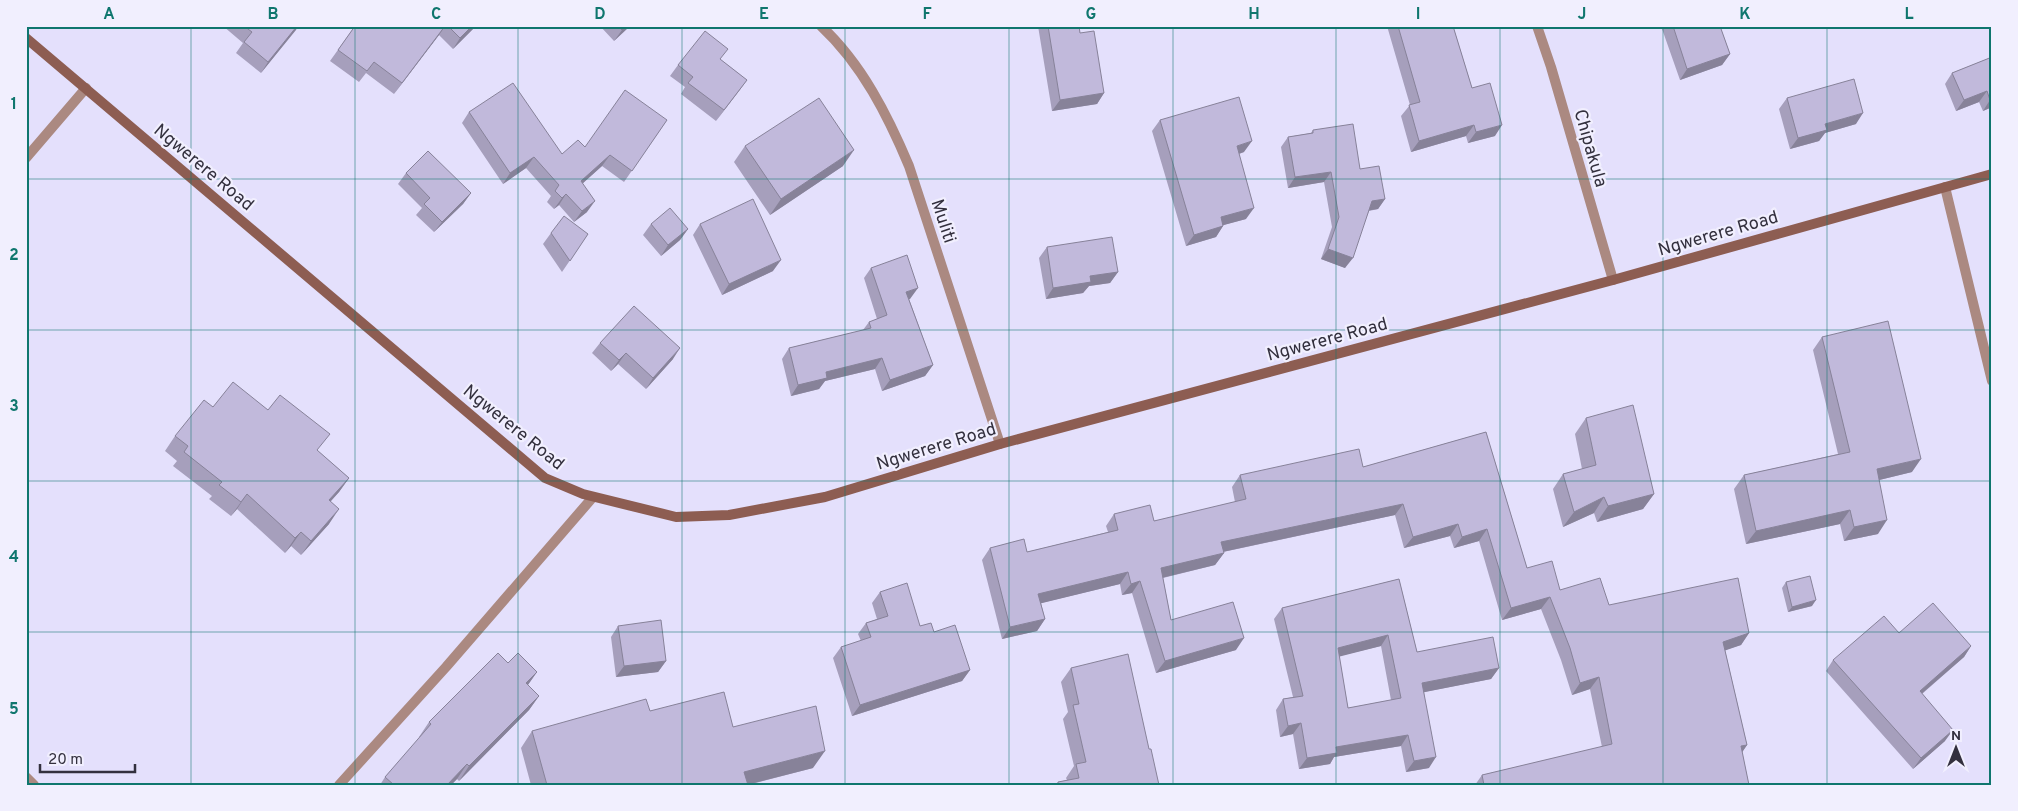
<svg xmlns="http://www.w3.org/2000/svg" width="2018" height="811" font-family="Overpass,sans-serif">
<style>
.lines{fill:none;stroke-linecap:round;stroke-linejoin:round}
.street{stroke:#ab8981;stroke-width:10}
.secondary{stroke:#8d5d52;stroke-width:10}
.wall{fill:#a69fbc;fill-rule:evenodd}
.shaded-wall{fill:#878299}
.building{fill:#c1b9db;stroke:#878299;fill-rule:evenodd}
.grid{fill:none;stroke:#0f766e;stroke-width:1;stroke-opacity:0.55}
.labels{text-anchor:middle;stroke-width:4.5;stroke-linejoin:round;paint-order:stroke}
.street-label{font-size:18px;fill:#33303e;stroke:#f1effe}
.neatline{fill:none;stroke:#0f766e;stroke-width:2}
.grid-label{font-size:16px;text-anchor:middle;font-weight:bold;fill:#0f766e}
</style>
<rect width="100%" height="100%" fill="#e4e0fc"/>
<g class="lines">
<!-- street -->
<path class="street" d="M821,26C862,64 888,116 909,166L1000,444
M1537,26L1551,67L1613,280
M26,158L86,88
M1945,187L1992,381
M26,777L34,785
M339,785L446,667L593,497"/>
<!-- secondary -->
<path class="secondary" d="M26,38L545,478L583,494L676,517L729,515L825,497L1000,444L1613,280L1992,174"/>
</g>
<!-- wall -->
<path class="wall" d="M223,26H298L261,73L236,53L243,43Z
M355,26H476L453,49L439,35L394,94L366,73L359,82L330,61Z
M600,26H630L614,41Z
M1038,26H1079L1080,33L1104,93L1097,104L1052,111Z
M1387,26H1453L1472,88L1495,136L1468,143L1466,136L1411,152L1401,116L1410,105Z
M1661,26H1720L1730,54L1722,65L1680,80Z
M1992,57V107L1983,111L1979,102L1956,111L1945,84L1952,73Z
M721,60L747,80L716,121L681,94L685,87L670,76L678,65Z
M1787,98L1856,124L1825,133L1819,141L1790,149L1779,109Z
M469,112L562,154L667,120L624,182L602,166L582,184L587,212L574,222L559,205L554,209L547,202L551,196L526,168L503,184L462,123Z
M1160,120L1244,152L1239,154L1246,219L1223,225V226L1216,237L1186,246L1152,131Z
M1313,130L1360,169L1385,199L1378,209L1369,211L1345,268L1321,259L1332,227L1324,182L1288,188L1281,147L1288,137L1311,133Z
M745,146L843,166L770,215L734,162Z
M406,173L471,193L463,204L434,232L416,215L422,208L398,184Z
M651,224L688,229L680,240L661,256L643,235Z
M700,224L773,271L722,295L693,235Z
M551,233L588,234L562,272L543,244Z
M1047,247L1118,272L1110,283L1089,286L1083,293L1046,299L1039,258Z
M871,268L910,299H909L933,365L925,376L882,391L875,369L825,381L819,389L791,396L782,359L789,348L863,330L869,322L877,319L864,278Z
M1822,337L1912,472L1879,480L1878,534L1844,541L1840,524L1746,544L1734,489L1744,475L1838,454L1813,350Z
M600,343L673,359L646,389L618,364L611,371L592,353Z
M213,407L318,451L349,478L339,492L331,501L329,524L301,555L291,546L285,553L237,509L231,516L209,499L212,496L173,466L177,461L165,451L175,436Z
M1586,418L1654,494L1643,509L1597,522L1594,513L1563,527L1553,489L1563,474L1582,469L1575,434Z
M1486,432L1527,568L1560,590L1609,605L1749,633L1741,645L1725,650L1747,745L1742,752L1749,785H1475L1482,775L1602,747L1590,689L1572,695L1561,660L1541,609L1502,620L1479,541L1454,548L1450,536L1404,548L1395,515L1223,552L1224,553L1215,565L1163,578L1171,620L1236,650L1156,673L1132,593L1122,595L1120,584L1041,603L1045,619L1037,631L1002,639L982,560L990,548L1027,552L1108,532L1106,526L1114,514L1154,521L1235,502L1232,487L1240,475L1363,467Z
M1399,579L1417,652L1499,668L1491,679L1424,692L1429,768L1406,772L1401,746L1334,757L1330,764L1299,769L1293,734L1280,737L1276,710L1283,699L1293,697L1274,619L1282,608ZM1381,646L1391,700L1348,708L1339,656Z
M1786,582L1812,606L1788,612L1782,588Z
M880,592L920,626L934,632L970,670L962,681L852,716L833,658L841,647L861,641L858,634L866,623L877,619L872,603Z
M618,626L666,661L658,672L616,677L611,637Z
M1899,633L1971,646L1964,657L1922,694L1945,741L1913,769L1826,671L1833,660Z
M508,663L537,672L528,685L539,696L529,710L459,781L457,779L451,785H380L385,777L420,738L419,737L429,722Z
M1071,668L1149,749L1159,785H1056L1058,782L1067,780L1066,778L1074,766L1063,719L1068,712L1061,682Z
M650,711L733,727L813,768L748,785H531L521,748L532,731Z"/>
<!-- shaded-wall -->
<path class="shaded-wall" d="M297,26H298L296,30L261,73L268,62Z
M445,26L439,35L394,94L402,83Z
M472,26H476L453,49L460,38Z
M626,26H630L614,41L622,30Z
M1730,54L1722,65L1680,80L1687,69Z
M747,80L739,91L716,121L724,110Z
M1987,91L1979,102L1956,111L1964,100Z
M1104,93L1097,104L1052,111L1060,100Z
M1992,99V107L1983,111L1990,100Z
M1863,113L1856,124L1825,133L1819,141L1790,149L1798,138L1825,124Z
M1474,125L1466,136L1411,152L1419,141Z
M1502,125L1495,136L1468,143L1476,132Z
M1252,141L1244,152L1229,157L1237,146Z
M854,150L843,166L770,215L781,199Z
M610,155L602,166L573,192L581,181Z
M534,157L526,168L503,184L510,173Z
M1331,172L1324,182L1288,188L1295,177Z
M471,193L463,204L434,232L442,222Z
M566,194L559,205L554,209L562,198Z
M1385,199L1378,209L1365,211L1372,201Z
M595,201L587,212L574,222L582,211Z
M1254,208L1246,219L1213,228L1221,217Z
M1223,226L1216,237L1186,246L1194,235Z
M688,229L680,240L661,256L668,245Z
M1328,249L1353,258L1345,268L1321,259Z
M781,260L773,271L722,295L729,284Z
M1118,272L1110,283L1089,286L1083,293L1046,299L1053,288L1090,276Z
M918,288L910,299L899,302L906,292Z
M680,348L673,359L646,389L653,378Z
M626,353L618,364L611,371L619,360Z
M882,358L875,369L825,381L819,389L791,396L798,385L826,372Z
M933,365L925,376L882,391L890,380Z
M1921,459L1912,472L1867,483L1877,469Z
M349,478L339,492L319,514L329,500Z
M247,494L237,509L231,516L241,502Z
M1654,494L1643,509L1597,522L1608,506Z
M1604,497L1594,513L1563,527L1574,512Z
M1403,504L1395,515L1213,554L1221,542Z
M339,509L329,524L301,555L311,541Z
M1850,510L1840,524L1746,544L1756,531Z
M1887,520L1878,534L1844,541L1854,527Z
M1458,524L1450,536L1404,548L1413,537Z
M1487,529L1479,541L1454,548L1462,537Z
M301,532L291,546L285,553L295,538Z
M1224,553L1215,565L1153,580L1161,568Z
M1128,572L1120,584L1030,606L1038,594Z
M1140,581L1132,593L1122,595L1131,584Z
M1550,597L1541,609L1502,620L1511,608Z
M1816,600L1812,606L1788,612L1792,607Z
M1045,619L1037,631L1002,639L1010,627Z
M1749,633L1741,645L1715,654L1723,642Z
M1388,635L1381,646L1330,659L1338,648Z
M1244,638L1236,650L1156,673L1165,661Z
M1971,646L1964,657L1912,702L1920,691Z
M666,661L658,672L616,677L624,666Z
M1499,668L1491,679L1415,694L1422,683Z
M970,670L962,681L852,716L860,705Z
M537,672L527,686L526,683Z
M1599,677L1590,689L1572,695L1580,683Z
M539,696L529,710L459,781L469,766Z
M1301,723L1293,734L1280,737L1288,726Z
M1953,730L1945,741L1913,769L1921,758Z
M1408,735L1401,746L1334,757L1330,764L1299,769L1307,758L1336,747Z
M1747,745L1739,757L1741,746Z
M825,751L813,768L746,785L744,772Z
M1436,757L1429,768L1406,772L1414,761Z
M467,764L457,779L451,785H447Z"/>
<!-- building -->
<path class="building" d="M244,26H297L268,62L244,42L252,32Z
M355,26H445L402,83L374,62L367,71L338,50Z
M448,26H472L460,38Z
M618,26H626L622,30Z
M1048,26H1079L1080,33L1094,31L1104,93L1060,100Z
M1398,26H1453L1472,88L1490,83L1502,125L1476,132L1474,125L1419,141L1409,105L1420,102Z
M1673,26H1720L1730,54L1687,69Z
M705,31L728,49L720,59L747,80L724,110L688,83L693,77L678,65Z
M1992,57V99L1990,100L1987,91L1964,100L1952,73Z
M1854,79L1863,113L1825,124L1827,130L1798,138L1787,98Z
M513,83L562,154L578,140L585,147L625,90L667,120L632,171L610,155L581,181L595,201L582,211L566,194L562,198L555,191L559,185L534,157L510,173L469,112Z
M1239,97L1252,141L1237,146L1254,208L1221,217L1223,226L1194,235L1160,120Z
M819,98L854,150L781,199L745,146Z
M1353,124L1360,169L1379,166L1385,199L1372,201L1353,258L1328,249L1339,217L1331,172L1295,177L1288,137L1313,133V130Z
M428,151L471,193L442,222L424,204L430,198L406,173Z
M753,199L781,260L729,284L700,224Z
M670,208L688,229L668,245L651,224Z
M564,216L588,234L570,261L551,233Z
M1112,237L1118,272L1090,276L1091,282L1053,288L1047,247Z
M907,255L918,288L906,292L933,365L890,380L882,358L826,372L827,378L798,385L789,348L871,328L869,322L887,315L871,268Z
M634,306L680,348L653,378L626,353L619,360L600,343Z
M1888,321L1921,459L1877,469L1887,520L1854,527L1850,510L1756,531L1744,475L1850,452L1822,337Z
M233,382L268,410L280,395L330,434L317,450L349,478L329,500L339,509L311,541L301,532L295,538L247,494L241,502L219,485L222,482L184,452L188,446L175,436L204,400L213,407Z
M1633,405L1654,494L1608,506L1604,497L1574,512L1563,474L1596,465L1586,418Z
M1486,432L1527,568L1552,561L1560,590L1600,578L1609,605L1738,578L1749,633L1723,642L1747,745L1741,746L1749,785H1484L1482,775L1612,744L1599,677L1580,683L1570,648L1550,597L1511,608L1487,529L1462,537L1458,524L1413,537L1403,504L1221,542L1224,553L1161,568L1171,620L1233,602L1244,638L1165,661L1140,581L1131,584L1128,572L1038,594L1045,619L1010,627L990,548L1024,539L1027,552L1118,530L1114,514L1150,505L1154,521L1246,499L1240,475L1359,449L1363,467Z
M1810,576L1816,600L1792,607L1786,582Z
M1399,579L1417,652L1493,637L1499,668L1422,683L1436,757L1414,761L1408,735L1336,747L1337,753L1307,758L1301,723L1288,726L1283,699L1303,696L1282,608ZM1388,635L1401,698L1348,708L1338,648Z
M907,583L920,626L931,623L934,632L955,625L970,670L860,705L841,647L871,637L866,623L888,616L880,592Z
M1933,603L1971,646L1920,691L1953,730L1921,758L1833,660L1884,616L1899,633Z
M661,620L666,661L624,666L618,626Z
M498,653L508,663L518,653L537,672L526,683L539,696L469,766L467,764L447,785H394L385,777L431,724L429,722Z
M1128,654L1149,749H1151L1159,785H1058V782L1079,778L1076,764L1086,762L1073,705L1079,704L1071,668Z
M724,692L733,727L816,706L825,751L744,772L748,785H547L532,731L646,699L650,711Z"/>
<!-- grid -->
<path class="grid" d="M191,26V785M355,26V785M518,26V785M682,26V785M845,26V785M1009,26V785M1173,26V785M1336,26V785M1500,26V785M1663,26V785M1827,26V785M26,179H1992M26,330H1992M26,481H1992M26,632H1992"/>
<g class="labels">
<!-- street labels -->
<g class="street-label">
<text transform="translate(1591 148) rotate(74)" y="6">Chipakula</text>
<text transform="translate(204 167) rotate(40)" y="6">Ngwerere Road</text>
<text transform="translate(944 221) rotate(72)" y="6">Muliti</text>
<text transform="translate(1718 233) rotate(-16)" y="6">Ngwerere Road</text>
<text transform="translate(1327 339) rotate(-15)" y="6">Ngwerere Road</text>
<text transform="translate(514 427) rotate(39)" y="6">Ngwerere Road</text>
<text transform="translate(936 446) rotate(-17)" y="6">Ngwerere Road</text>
</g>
</g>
<!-- border -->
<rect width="2018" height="811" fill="none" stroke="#f1effe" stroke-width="55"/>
<!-- north arrow -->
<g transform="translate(1956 748)" stroke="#f1effe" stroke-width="4" paint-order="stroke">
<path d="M0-4L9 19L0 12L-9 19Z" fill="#33303e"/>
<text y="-8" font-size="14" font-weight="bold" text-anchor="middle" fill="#33303e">N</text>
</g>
<!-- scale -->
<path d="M40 764v8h95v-8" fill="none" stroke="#33303e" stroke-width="2.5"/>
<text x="48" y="764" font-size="15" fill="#33303e" stroke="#f1effe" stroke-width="4" paint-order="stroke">20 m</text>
<rect x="28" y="28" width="1962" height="756" class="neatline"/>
<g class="grid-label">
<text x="109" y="19">A</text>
<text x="273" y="19">B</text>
<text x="436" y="19">C</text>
<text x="600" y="19">D</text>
<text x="764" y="19">E</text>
<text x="927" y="19">F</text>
<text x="1091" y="19">G</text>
<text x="1254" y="19">H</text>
<text x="1418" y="19">I</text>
<text x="1582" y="19">J</text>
<text x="1745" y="19">K</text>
<text x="1909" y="19">L</text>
<text x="14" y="109">1</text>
<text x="14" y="260">2</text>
<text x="14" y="411">3</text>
<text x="14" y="562">4</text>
<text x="14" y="714">5</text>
</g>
</svg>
